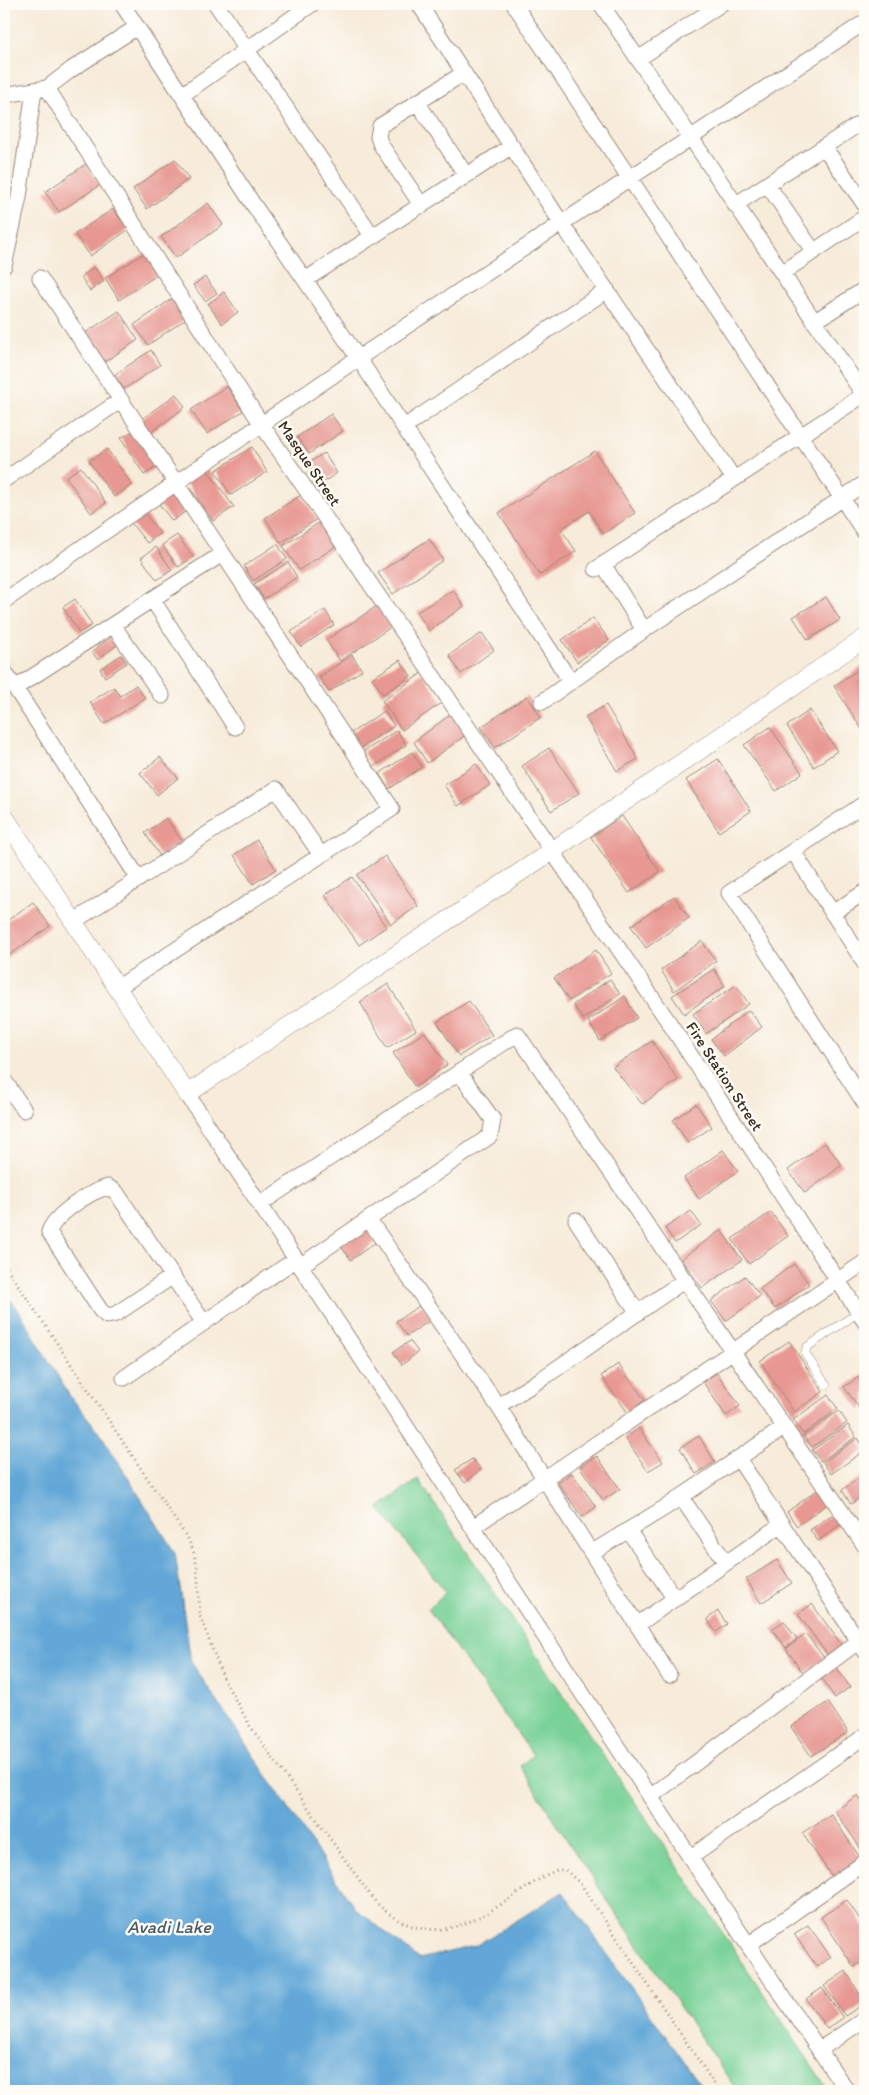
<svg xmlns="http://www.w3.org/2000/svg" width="869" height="2095" font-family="Itim,sans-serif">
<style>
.green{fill:#78d197;stroke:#5a7e5a}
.water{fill:#62a7d7;stroke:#4e687a}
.building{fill:#e89893}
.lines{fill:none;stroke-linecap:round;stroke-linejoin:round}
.service-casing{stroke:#998a7c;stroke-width:9}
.minor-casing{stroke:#998a7c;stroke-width:17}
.tertiary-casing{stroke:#998a7c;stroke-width:19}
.path{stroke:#998a7c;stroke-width:3;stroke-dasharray:1 4;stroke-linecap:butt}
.service{stroke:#fff;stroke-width:8}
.minor{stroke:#fff;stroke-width:15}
.tertiary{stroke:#fff;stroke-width:18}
.labels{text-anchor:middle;stroke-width:5;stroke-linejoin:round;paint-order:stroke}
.street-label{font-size:16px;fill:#3b2a1e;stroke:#fdfcf7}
.water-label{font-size:18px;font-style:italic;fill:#4b5c68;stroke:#fdfcf7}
</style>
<rect width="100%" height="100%" fill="#fdfcf7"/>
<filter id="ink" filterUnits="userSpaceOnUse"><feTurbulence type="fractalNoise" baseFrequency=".02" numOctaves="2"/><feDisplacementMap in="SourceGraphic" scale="10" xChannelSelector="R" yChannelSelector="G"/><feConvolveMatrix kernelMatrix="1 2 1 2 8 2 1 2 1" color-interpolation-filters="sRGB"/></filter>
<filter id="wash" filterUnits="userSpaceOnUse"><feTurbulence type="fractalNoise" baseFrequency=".0096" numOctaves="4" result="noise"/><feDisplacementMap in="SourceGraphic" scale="20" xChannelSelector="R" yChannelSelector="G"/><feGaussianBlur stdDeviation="1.12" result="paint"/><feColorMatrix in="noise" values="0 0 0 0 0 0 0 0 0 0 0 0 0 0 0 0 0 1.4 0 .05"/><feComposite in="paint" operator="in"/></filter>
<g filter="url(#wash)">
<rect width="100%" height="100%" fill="#f7ebd9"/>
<!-- green -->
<path class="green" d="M418,1479L829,2091H737L572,1848L520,1766L533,1755L428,1609L446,1592L378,1508Z"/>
<!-- water -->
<path class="water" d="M4,1292L18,1309L69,1395L100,1433L175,1553L191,1662L355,1908L419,1959L475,1946L563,1892L705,2091H4Z"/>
<g id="blocks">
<!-- building -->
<path class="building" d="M175,159L189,179L147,209L133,189Z
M86,164L100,185L59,212L45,192Z
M208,203L223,225L176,258L161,237Z
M113,209L128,230L90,256L75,234Z
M146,252L160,273L119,300L105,278Z
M94,267L104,281L90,291L81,277Z
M205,277L217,293L205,301L193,285Z
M224,292L238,312L222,324L208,304Z
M176,296L190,316L148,345L134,325Z
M119,311L138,340L101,364L82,335Z
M151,350L160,365L124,389L114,375Z
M227,386L243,411L207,434L191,410Z
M176,394L185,407L149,434L139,421Z
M331,414L343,431L309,454L297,437Z
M135,430L158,466L144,475L121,438Z
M252,447L267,472L231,495L215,471Z
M107,449L132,485L114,497L89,461Z
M595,451L635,513L603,534L589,511L561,529L576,551L540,575L499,513Z
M324,453L337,473L321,484L307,464Z
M81,467L106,503L91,513L66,477Z
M206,468L234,507L213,521L186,482Z
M171,491L186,511L172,521L157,501Z
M301,495L317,519L281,543L265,518Z
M144,513L160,533L147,543L131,523Z
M320,522L335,547L299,570L283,546Z
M177,535L193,557L178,567L162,545Z
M429,539L443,560L393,594L378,573Z
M277,544L287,559L253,581L244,566Z
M156,547L172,570L157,580L141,558Z
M288,562L297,577L264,599L254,584Z
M453,590L464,606L429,631L417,612Z
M826,597L840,620L808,640L793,617Z
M75,599L92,625L79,633L63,607Z
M377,606L391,627L340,661L326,640Z
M325,610L334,625L301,647L291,632Z
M593,618L609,640L577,662L562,640Z
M482,633L494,650L461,674L449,655Z
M112,636L118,644L98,660L92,652Z
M121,655L127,663L105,677L100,669Z
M352,655L362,670L329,692L319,677Z
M400,660L411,676L383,694L372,678Z
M865,665V734L834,686Z
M422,673L443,702L402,730L382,701Z
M136,685L145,698L104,724L90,702L114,687L120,696Z
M527,696L541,717L495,748L481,727Z
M606,705L638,759L617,771L585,717Z
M810,710L837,751L814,767L787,726Z
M384,711L394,726L360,748L351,733Z
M452,713L467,734L427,763L414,742Z
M770,727L802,773L776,791L744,745Z
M397,730L406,745L373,767L363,752Z
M549,748L579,793L551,811L522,766Z
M412,752L422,767L389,789L379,774Z
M160,757L178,778L157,795L140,773Z
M718,759L751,811L719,832L686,780Z
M476,764L490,785L458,806L444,785Z
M622,816L660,872L629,893L591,837Z
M166,818L182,841L160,856L145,833Z
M257,840L276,869L253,884L234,855Z
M385,856L418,906L391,924L357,875Z
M352,877L386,927L359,945L325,895Z
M674,896L689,918L646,948L631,926Z
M33,902L50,926L4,959V923Z
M702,941L716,961L674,991L661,970Z
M596,950L611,973L569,1001L554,978Z
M714,969L725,986L684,1014L672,996Z
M610,979L620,994L583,1019L573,1005Z
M388,984L416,1030L387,1048L360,1002Z
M736,985L749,1004L706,1034L693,1014Z
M625,996L637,1018L600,1041L588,1021Z
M469,1001L492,1035L459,1056L437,1022Z
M749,1010L762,1027L724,1056L711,1039Z
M425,1032L447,1065L415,1087L393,1053Z
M652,1041L678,1080L642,1104L613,1067Z
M696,1104L712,1127L688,1143L673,1120Z
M825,1143L842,1165L805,1193L788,1170Z
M723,1150L738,1171L699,1199L684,1178Z
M691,1211L701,1225L675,1243L665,1228Z
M771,1212L788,1236L749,1264L732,1239Z
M366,1227L376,1242L351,1260L340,1245Z
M721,1230L742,1260L702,1288L681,1259Z
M794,1264L809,1284L775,1309L760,1289Z
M745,1276L760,1296L726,1321L711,1301Z
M422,1304L432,1319L407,1336L396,1321Z
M410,1341L418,1352L402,1365L393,1352Z
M789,1341L823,1392L794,1412L760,1361Z
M618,1364L645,1400L628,1413L601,1376Z
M717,1373L740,1406L726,1416L703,1382Z
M865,1373V1405L860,1409L844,1387Z
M828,1395L838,1409L803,1434L793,1420Z
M839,1411L847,1423L812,1447L803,1436Z
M848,1425L856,1437L821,1461L812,1450Z
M639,1428L663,1462L648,1471L625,1438Z
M699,1436L715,1462L696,1474L680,1448Z
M858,1438L865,1450L831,1474L823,1462Z
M597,1456L620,1489L603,1500L580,1467Z
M472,1459L481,1469L465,1483L455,1470Z
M572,1473L596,1507L582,1517L558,1483Z
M865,1474V1494L851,1504L842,1490Z
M820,1488L830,1502L797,1526L787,1512Z
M865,1513V1525L860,1517Z
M833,1514L841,1524L818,1541L810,1530Z
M777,1560L792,1583L761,1603L746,1579Z
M812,1604L843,1647L829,1657L798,1614Z
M718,1611L727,1624L716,1632L707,1619Z
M784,1621L797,1639L786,1648L772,1629Z
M806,1634L825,1659L804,1674L786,1649Z
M834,1664L850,1687L835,1698L819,1675Z
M828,1702L848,1732L811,1756L791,1727Z
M858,1795L865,1806V1855L835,1811Z
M831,1814L861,1859L833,1878L802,1833Z
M847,1900L865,1927V1960L854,1967L821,1917Z
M808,1925L831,1957L817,1967L794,1934Z
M846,1971L865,2003L845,2016L824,1986Z
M822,1988L843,2018L827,2029L806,1999Z"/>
</g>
</g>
<g filter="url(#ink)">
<use href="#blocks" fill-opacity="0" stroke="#998a7c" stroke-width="1"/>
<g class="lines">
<defs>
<path id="service" d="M826,1385L805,1353L807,1347L859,1312"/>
<path id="minor" d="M122,4L253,204L359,359L571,682
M216,4L373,237
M419,4L562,224L734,479
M514,4L865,533
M601,4L864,395
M638,59L721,4
M47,88L262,425L668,1021L865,1322
M4,95L47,88L72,69L137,27
M182,95L312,4
M417,102L466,175
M824,147L865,205
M767,184L814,252
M735,205L865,120
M422,206L381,145L378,137L380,126L464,73
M4,266L19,197L34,90
M782,273L865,217
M40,278L392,809L117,988
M305,280L512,146
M814,322L865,289
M404,427L607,290
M4,480L121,400
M603,564L644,630
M596,569L865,394
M152,599L235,727
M4,601L351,363L865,22
M113,625L162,696
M4,671L139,879
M15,688L222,554
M542,702L644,630L865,483
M793,851L865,803
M832,913L865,892
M73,922L276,789L321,855
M865,964L793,851L729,893L865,1104
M4,1080L24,1110
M187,1094L748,1945L865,1862
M260,1204L517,1034L865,1546
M369,1220L498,1406L669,1675
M576,1220L638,1313
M300,1266L490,1136L493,1120L459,1072
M173,1276L116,1314L107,1316L101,1311L49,1232C54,1215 91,1191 108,1187L116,1192L204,1323
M124,1378L296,1259
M498,1406L543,1378L685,1280
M738,1458L865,1651
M681,1497L726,1563
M473,1527L865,1262
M628,1530L675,1599
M591,1553L666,1507L785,1427
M637,1625L782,1524
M650,1797L859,1641
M691,1857L865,1736
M748,1945L847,2091
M819,2050L865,2019"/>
<path id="tertiary" d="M4,816L187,1094L552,851L865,638"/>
</defs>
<!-- service casing -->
<use href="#service" class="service-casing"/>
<!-- minor casing -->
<use href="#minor" class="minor-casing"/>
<!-- tertiary casing -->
<use href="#tertiary" class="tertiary-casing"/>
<!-- path -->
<path class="path" d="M4,1264L188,1539L193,1550L197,1566L200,1616L224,1680L250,1726L373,1899C433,1963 488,1912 544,1876L557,1870H565L580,1883L719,2091"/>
<!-- service -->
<use href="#service" class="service"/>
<!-- minor -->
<use href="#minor" class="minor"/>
<!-- tertiary -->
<use href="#tertiary" class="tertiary"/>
</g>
</g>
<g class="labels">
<!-- street labels -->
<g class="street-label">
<text transform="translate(310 463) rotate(56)" y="6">Masque Street</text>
<text transform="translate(725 1076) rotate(57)" y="6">Fire Station Street</text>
</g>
<!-- water labels -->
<g class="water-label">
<text x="169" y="1933">Avadi Lake</text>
</g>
</g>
<!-- margin -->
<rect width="869" height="2095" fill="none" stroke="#fdfcf7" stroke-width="20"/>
</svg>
